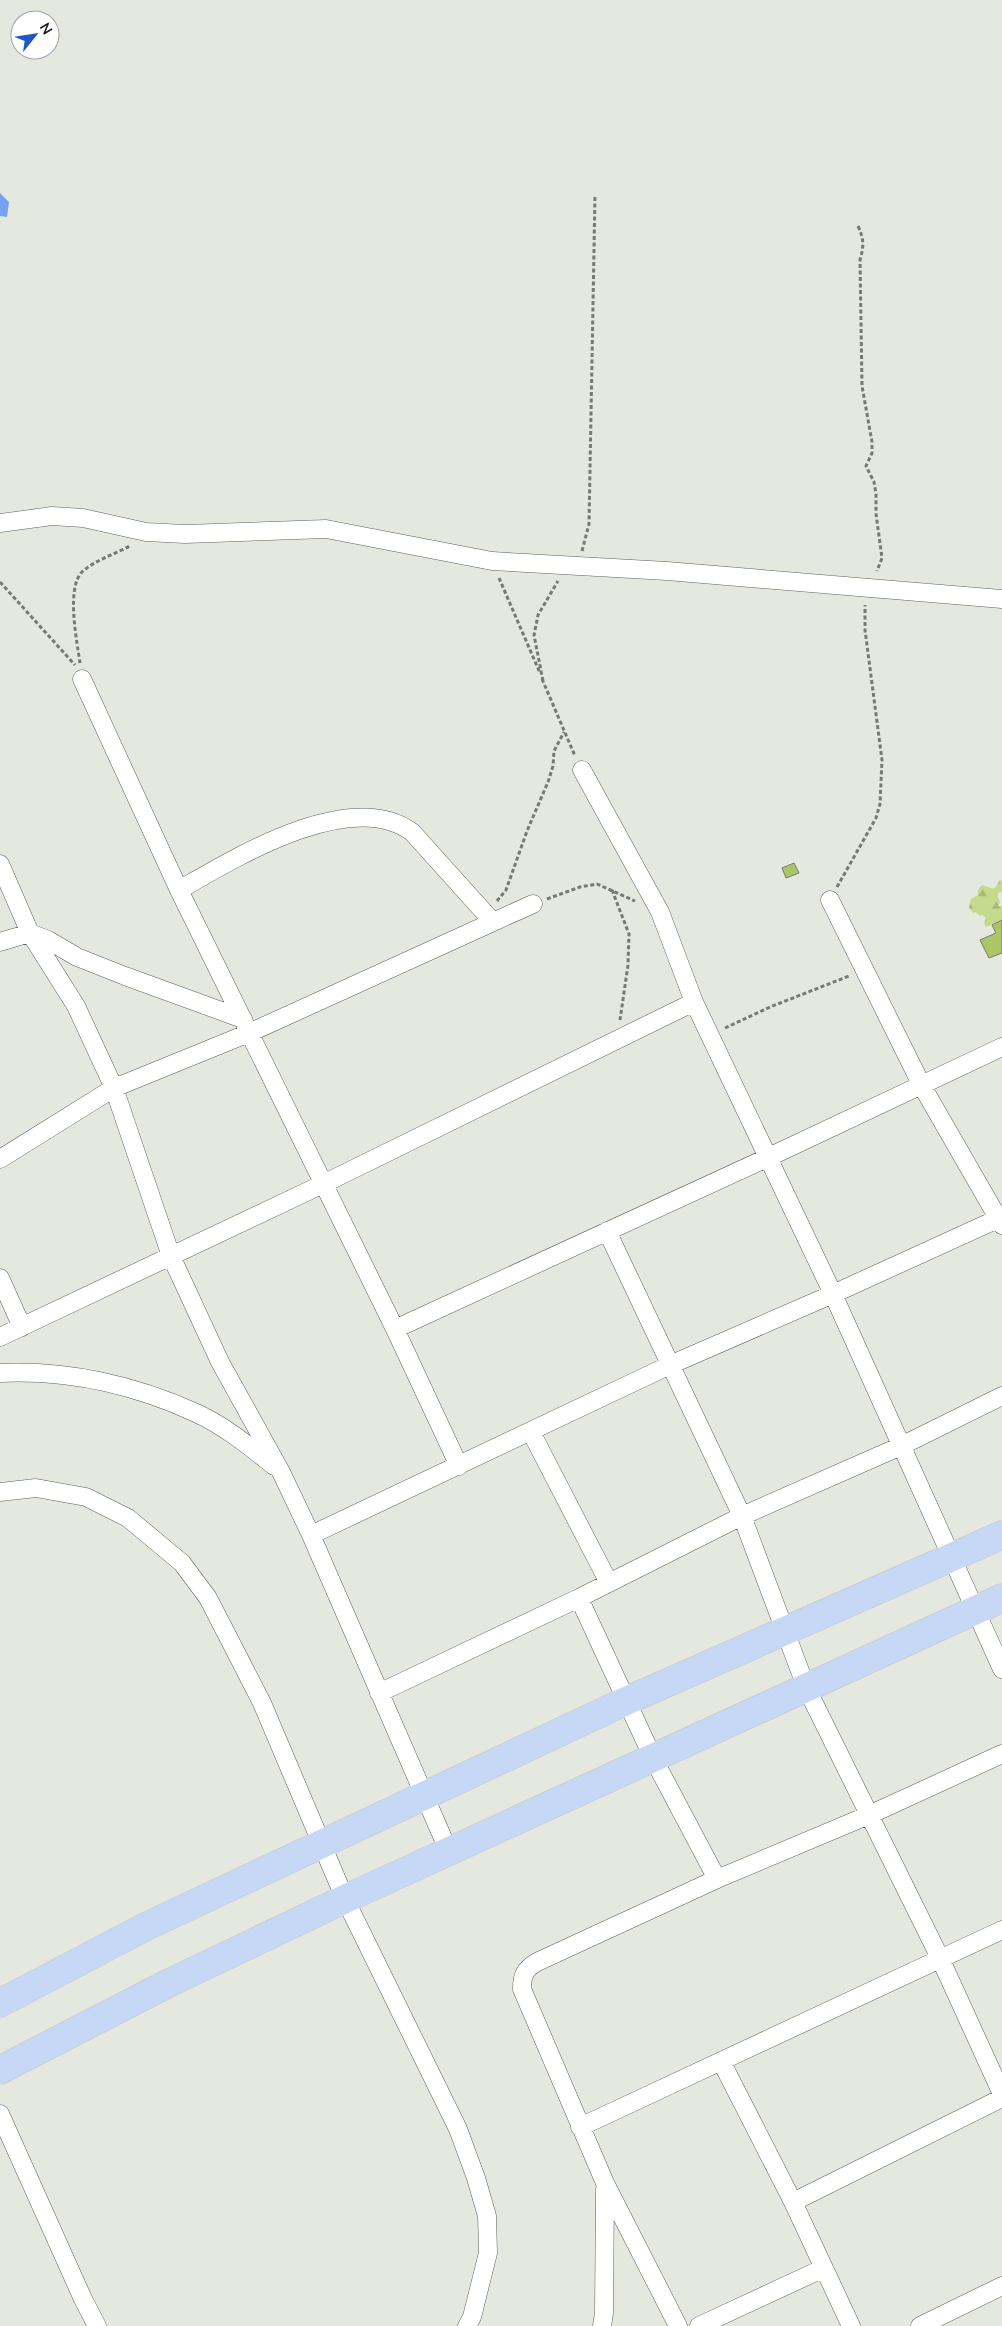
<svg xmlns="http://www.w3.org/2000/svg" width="1002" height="2326" font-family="'Nunito Sans',sans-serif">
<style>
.forest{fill:url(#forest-firs)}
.water{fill:#76a2f2}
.building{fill:#adc665;stroke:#777a71}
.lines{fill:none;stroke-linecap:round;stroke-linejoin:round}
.street-casing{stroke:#5f6159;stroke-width:19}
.primary-casing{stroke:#c3c3c3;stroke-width:29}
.path{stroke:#777973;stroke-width:3;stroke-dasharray:4 2.5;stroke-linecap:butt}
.street{stroke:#fff;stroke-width:18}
.primary{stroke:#c7d8f7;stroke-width:28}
</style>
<defs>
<pattern id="forest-firs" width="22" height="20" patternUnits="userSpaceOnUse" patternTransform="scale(1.25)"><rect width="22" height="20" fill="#c4da8d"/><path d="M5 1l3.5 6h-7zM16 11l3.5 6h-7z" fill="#a8ba79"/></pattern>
</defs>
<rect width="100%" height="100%" fill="#e4e8de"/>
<!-- forest -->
<path class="forest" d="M1000,880L1002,881V892L998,893V897L1000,902L998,906H1002V920L986,927L984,923L986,918L982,914L980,916L976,912L973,913L969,907L971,899L978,895V890L982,885L994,889Z"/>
<!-- water -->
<path class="water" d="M0,193L9,202L7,217L0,216Z"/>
<!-- building -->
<path class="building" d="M794,863L799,873L786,878L782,868Z
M1002,920V953L989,958L980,940L996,933L992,925Z"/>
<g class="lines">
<defs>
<path id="street" d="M0,523L52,516L83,518L146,532L185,534L326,529L492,561L667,571L1002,599
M82,679L179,890L395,1329L459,1466
M582,770L660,912L694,1002L833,1294L1002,1669
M0,864L30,933L76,1006L114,1088L171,1256L220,1362L281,1472L311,1535L449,1852
M830,900L922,1086L1002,1225
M493,922L533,904
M0,942L30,933L48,940L77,957L125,976L243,1019
M0,1159L114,1088L249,1033L493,922L412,832C350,787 235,858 179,890
M607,1231L742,1516L806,1687L940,1958L1002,2094
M0,1278L22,1327
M395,1329L769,1157L1002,1047
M0,1337L323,1184L694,1002
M0,1373C67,1370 135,1385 196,1413C225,1426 250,1447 274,1466
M531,1432L609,1583
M0,1492L36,1488L86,1497L128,1518L182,1563L208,1598L262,1703L345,1899L458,2129L476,2178L487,2216L488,2253L472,2317L467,2326
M311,1535L670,1365L833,1294L1002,1217
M579,1598L653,1758L717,1879
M379,1693L579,1598L742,1516L901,1446L1002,1396
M721,2061L793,2202L851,2326
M0,2114L83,2299L97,2326
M580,2127L1002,1930
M793,2202L1002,2098
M602,2326L604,2313L605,2189
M678,2326L605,2183L522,1989C522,1975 525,1969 537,1962L717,1879L869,1815L1002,1754
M699,2326L824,2268
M920,2326L1002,2286"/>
<path id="primary" d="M0,2003L147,1926L626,1701L1002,1535
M0,2070L171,1982L345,1899L1002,1598"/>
</defs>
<!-- street casing -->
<use href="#street" class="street-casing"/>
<!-- primary casing -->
<use href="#primary" class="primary-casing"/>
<!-- path -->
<path class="path" d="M858,226C864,239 864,246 860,260L862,386L872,442V453L866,466L874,482L876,494V514L882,558L877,571
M582,551L589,524L595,195
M499,578L540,673
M0,582L75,665
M80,663C77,642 66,588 82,572C95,560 115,554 130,546
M542,679L575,756
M543,681L534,635L538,615L558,581
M837,887L876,818L880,804L882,760L865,630V605
M612,890L629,934L628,965L620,1020
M547,899L580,887L597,884L635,901
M497,901L506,890L527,831L548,782L553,766L554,751L564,732
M725,1028L770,1007L849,976"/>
<!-- street -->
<use href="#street" class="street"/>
<!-- primary -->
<use href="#primary" class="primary"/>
</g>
<!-- north arrow -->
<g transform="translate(35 35) rotate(60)"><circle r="24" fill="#ffffff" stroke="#a3a3a2"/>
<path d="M0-4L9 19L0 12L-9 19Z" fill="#1e58c5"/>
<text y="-8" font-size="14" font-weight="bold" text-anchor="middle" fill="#191a17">N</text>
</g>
</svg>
